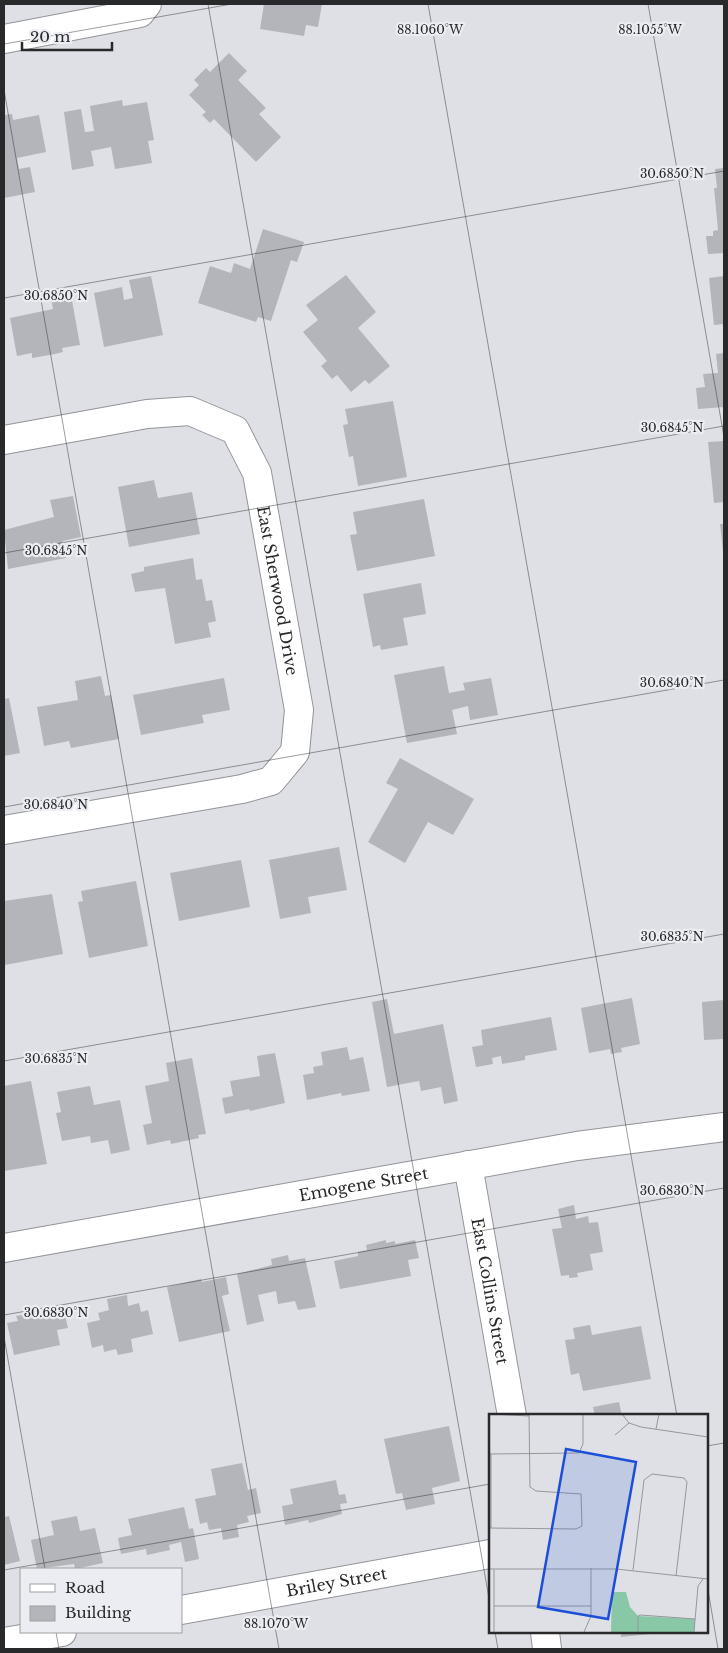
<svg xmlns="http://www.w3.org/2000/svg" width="728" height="1653" font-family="'Libre Baskerville',serif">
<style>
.building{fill:#b3b5ba}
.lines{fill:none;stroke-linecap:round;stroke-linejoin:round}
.minor-casing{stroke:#929499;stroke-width:30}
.minor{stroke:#fff;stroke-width:28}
.ticks{fill:none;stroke:#28292b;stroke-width:1;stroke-opacity:0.45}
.labels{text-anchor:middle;stroke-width:4.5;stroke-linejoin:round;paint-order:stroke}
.street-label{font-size:16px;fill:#28292b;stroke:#ebedf2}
.inset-road{fill:none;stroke:#95979b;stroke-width:1}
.view{fill:#1d4ed8;fill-opacity:0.15;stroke:#1d4ed8;stroke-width:2.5}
.inset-edge{fill:none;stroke:#28292b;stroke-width:2.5}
.ticks-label{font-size:12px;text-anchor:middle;fill:#28292b;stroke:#ebedf2;stroke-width:4.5;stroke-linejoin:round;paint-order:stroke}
</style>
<rect width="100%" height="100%" fill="#dee0e5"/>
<!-- building -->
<path class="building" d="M264,4H322L318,27L306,25L304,36L260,29Z
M229,53L247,71L238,80L266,108L259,114L281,137L256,162L214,119L210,123L202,115L206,112L189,95L199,85L194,80L206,68L210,72Z
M122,100L123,106L147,102L154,140L148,141L152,163L115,169L111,147L91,151L94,166L72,170L64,112L81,109L85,132L94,131L90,106Z
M12,114L13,120L39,115L46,152L17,158L19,169L30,167L35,192L4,198V115Z
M724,168V253L708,254L706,236H713V231L718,230L714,188H717L715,169Z
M263,229L304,242L297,262L291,260L271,321L258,317L256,322L198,303L210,266L231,273L234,263L250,269Z
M346,275L376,312L358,328L390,366L369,384L365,380L351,392L337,375L332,379L321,366L327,361L303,332L318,320L306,305Z
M151,276L163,335L104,347L94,293L122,287L124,300L133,298L129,280Z
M724,276V324L714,325L709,278Z
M71,295L80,345L62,348L63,352L55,354L32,358V353L17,356L10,318L53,309L51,298Z
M724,353V407L698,409L696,388L705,387L703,374L718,373L716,354Z
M393,401L407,477L358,486L353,456L349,457L343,425L348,424L345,409Z
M724,441V502L714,503L708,442Z
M154,480L158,498L192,492L200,534L129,547L118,487Z
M73,496L81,537L63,541L66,558L8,569L4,530L54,517L50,500Z
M424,499L435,556L357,571L350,535L357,534L353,512Z
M720,524H724V552H723Z
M193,558L196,580L202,579L206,601L212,600L216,621L208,623L211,637L175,644L165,588L135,592L131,574L144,571V567Z
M421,583L426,614L403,618L408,645L381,650L380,645L373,647L363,594Z
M444,666L449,693L465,690L463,683L491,678L498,715L470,720L468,706L452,710L457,734L407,743L394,675Z
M101,676L105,696L111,695L119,739L71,748L69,741L44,746L37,707L78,700L75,681Z
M224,678L230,710L202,715L204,723L141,735L133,695Z
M9,698L20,753L4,756V699Z
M400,758L474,799L453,835L428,822L405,863L368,842L398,789L386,783Z
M339,847L347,890L308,897L311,913L280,919L269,860Z
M241,860L250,907L179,921L170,873Z
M136,881L148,946L89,958L78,902L83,901L81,891Z
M52,894L63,954L5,965L4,901Z
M632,998L640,1044L621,1048L622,1052L611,1054L610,1049L589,1053L581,1008Z
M387,999L394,1034L443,1024L458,1101L444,1104L441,1087L421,1091L419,1081L387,1087L372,1002Z
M724,1000V1039L704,1040L702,1002Z
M551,1017L557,1050L525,1056V1060L502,1064L501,1056L492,1058L493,1064L476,1067L472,1047L483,1045L481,1030Z
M347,1047L350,1060L363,1057L370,1091L342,1096L341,1093L307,1100L303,1075L314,1073L313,1067L323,1065L321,1052Z
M275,1053L285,1103L250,1111L249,1109L225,1114L222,1098L233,1096L230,1081L260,1076L257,1056Z
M192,1058L206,1134L198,1135L199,1138L171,1144L170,1140L147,1145L143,1125L152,1123L145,1086L169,1081L166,1063Z
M31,1081L47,1164L4,1171V1086Z
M90,1086L94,1105L120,1100L130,1150L111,1154L108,1140L91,1143L90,1136L62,1141L56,1113L61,1112L57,1092Z
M574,1205L576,1219L588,1216L589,1223L598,1222L603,1252L590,1254L593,1270L577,1273L578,1277L569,1278V1275L561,1276L552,1229L562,1228L558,1209Z
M386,1240V1243L395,1241V1244L415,1240L419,1258L408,1260L411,1276L340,1289L334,1261L358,1256V1252L367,1250L366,1245Z
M288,1255L289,1261L305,1258L316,1307L298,1310L295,1301L278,1304L276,1291L258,1295L264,1321L247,1325L237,1274L272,1265L271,1259Z
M226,1277L229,1294L222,1296L230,1331L179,1342L167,1287L201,1279L202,1282Z
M127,1295L128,1306L139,1303L141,1312L148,1310L153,1334L131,1339L133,1352L118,1355L116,1349L104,1352L103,1345L92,1348L87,1323L100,1320L98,1313L109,1310L107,1299Z
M64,1311L68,1328L57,1330L60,1345L14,1355L7,1323L18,1321L16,1316L40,1312L41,1316Z
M590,1325L592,1335L641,1326L651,1379L583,1391L579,1373L571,1375L565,1340L575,1339L573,1328Z
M619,1402L622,1416H595L593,1407Z
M449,1426L460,1481L432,1488L435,1504L406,1510L402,1493L396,1494L384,1439Z
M242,1463L248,1490L256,1488L261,1513L247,1516L249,1522L237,1525L239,1537L223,1540L221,1528L209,1530L207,1522L200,1524L195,1499L216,1495L211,1469Z
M336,1480L339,1495L345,1494L347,1503L340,1504L342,1514L309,1523L308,1520L285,1525L282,1506L293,1504L290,1489Z
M184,1507L189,1529L193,1528L199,1559L185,1562L181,1542L169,1545L170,1550L147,1555L146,1549L121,1554L118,1538L132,1535L128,1519Z
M9,1516L20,1561L4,1565V1517Z
M77,1516L80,1531L95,1528L103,1563L75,1569L74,1564L37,1569L31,1540L54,1535L51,1521Z
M621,1632H660V1633L621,1637Z"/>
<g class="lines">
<defs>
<g id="minor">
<path d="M4,39L140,13L147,4"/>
<path id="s1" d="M4,440L147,414L190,411L235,430L257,473L299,710L295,752L271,781L242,789L4,830"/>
<path id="s2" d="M468,1165L512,1416"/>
<path id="s3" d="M4,1248L577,1146L724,1127"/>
<path id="s4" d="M181,1610L490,1554"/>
<path d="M545,1632L547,1649"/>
<path d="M4,1642L62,1632"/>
</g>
</defs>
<!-- minor casing -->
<use href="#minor" class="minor-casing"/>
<!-- minor -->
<use href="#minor" class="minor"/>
</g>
<!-- ticks -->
<path class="ticks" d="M208,4L490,1604M428,4L677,1416M648,4L724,437M4,44L232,4M4,90L279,1649M4,298L724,171M4,553L724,426M4,807L724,680M4,1061L724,934M4,1315L724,1188M4,1337L45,1569M707,1446L724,1443M4,1570L490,1484M707,1584L718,1649M56,1632L59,1649M495,1632L498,1649"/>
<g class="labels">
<!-- street labels -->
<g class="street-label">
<text dy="6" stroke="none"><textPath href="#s1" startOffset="405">East Sherwood Drive</textPath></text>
<text dy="6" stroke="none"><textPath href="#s3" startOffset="365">Emogene Street</textPath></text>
<text dy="6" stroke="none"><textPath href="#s2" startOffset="128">East Collins Street</textPath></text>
<text dy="6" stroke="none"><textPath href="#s4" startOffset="158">Briley Street</textPath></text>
</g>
</g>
<!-- overview -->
<g transform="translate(489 1414)">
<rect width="219" height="219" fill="#dee0e5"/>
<path d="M123,178H137L141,193L149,202L206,205L205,218H122Z" fill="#88c8a6"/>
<path class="inset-road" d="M4,0L40,2M133,0L140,9L152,13L219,23M167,15L170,0M126,21L140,9M0,40L90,39L94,30V0M2,40V114M0,114L87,115L93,112L92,80L47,77L41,73L40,0M0,155H127L219,165M5,155V218M144,156L155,66L163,60L195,64L198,68L187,162M5,192H102M95,218L102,202V154M149,218V202L151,201L206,205M205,218L209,172L214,165"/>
<path class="view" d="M77,35L147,48L119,205L49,193Z"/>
<rect width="219" height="219" class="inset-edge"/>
</g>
<g class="ticks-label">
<text x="430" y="34">88.1060°W</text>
<text x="650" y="34">88.1055°W</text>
<text x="672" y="178">30.6850°N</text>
<text x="56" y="300">30.6850°N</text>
<text x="672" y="432">30.6845°N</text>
<text x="56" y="555">30.6845°N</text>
<text x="672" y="687">30.6840°N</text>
<text x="56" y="809">30.6840°N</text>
<text x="672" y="941">30.6835°N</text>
<text x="56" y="1063">30.6835°N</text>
<text x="672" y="1195">30.6830°N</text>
<text x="56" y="1317">30.6830°N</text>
<text x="276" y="1628">88.1070°W</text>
</g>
<!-- border -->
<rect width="728" height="1653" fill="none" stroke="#28292b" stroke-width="10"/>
<!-- legend -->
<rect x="20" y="1568" width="162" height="65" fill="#ebedf2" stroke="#9d9fa2"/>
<rect x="30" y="1584" width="25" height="8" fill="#ffffff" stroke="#9d9fa2"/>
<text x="65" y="1593" font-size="15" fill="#28292b">Road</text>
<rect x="30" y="1606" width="25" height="15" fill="#b3b5ba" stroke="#9d9fa2"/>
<text x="65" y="1618" font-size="15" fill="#28292b">Building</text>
<!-- scale -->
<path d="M22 42v8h90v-8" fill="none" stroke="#28292b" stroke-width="2.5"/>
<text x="30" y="42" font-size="15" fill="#28292b" stroke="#ebedf2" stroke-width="4" paint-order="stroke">20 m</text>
</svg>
